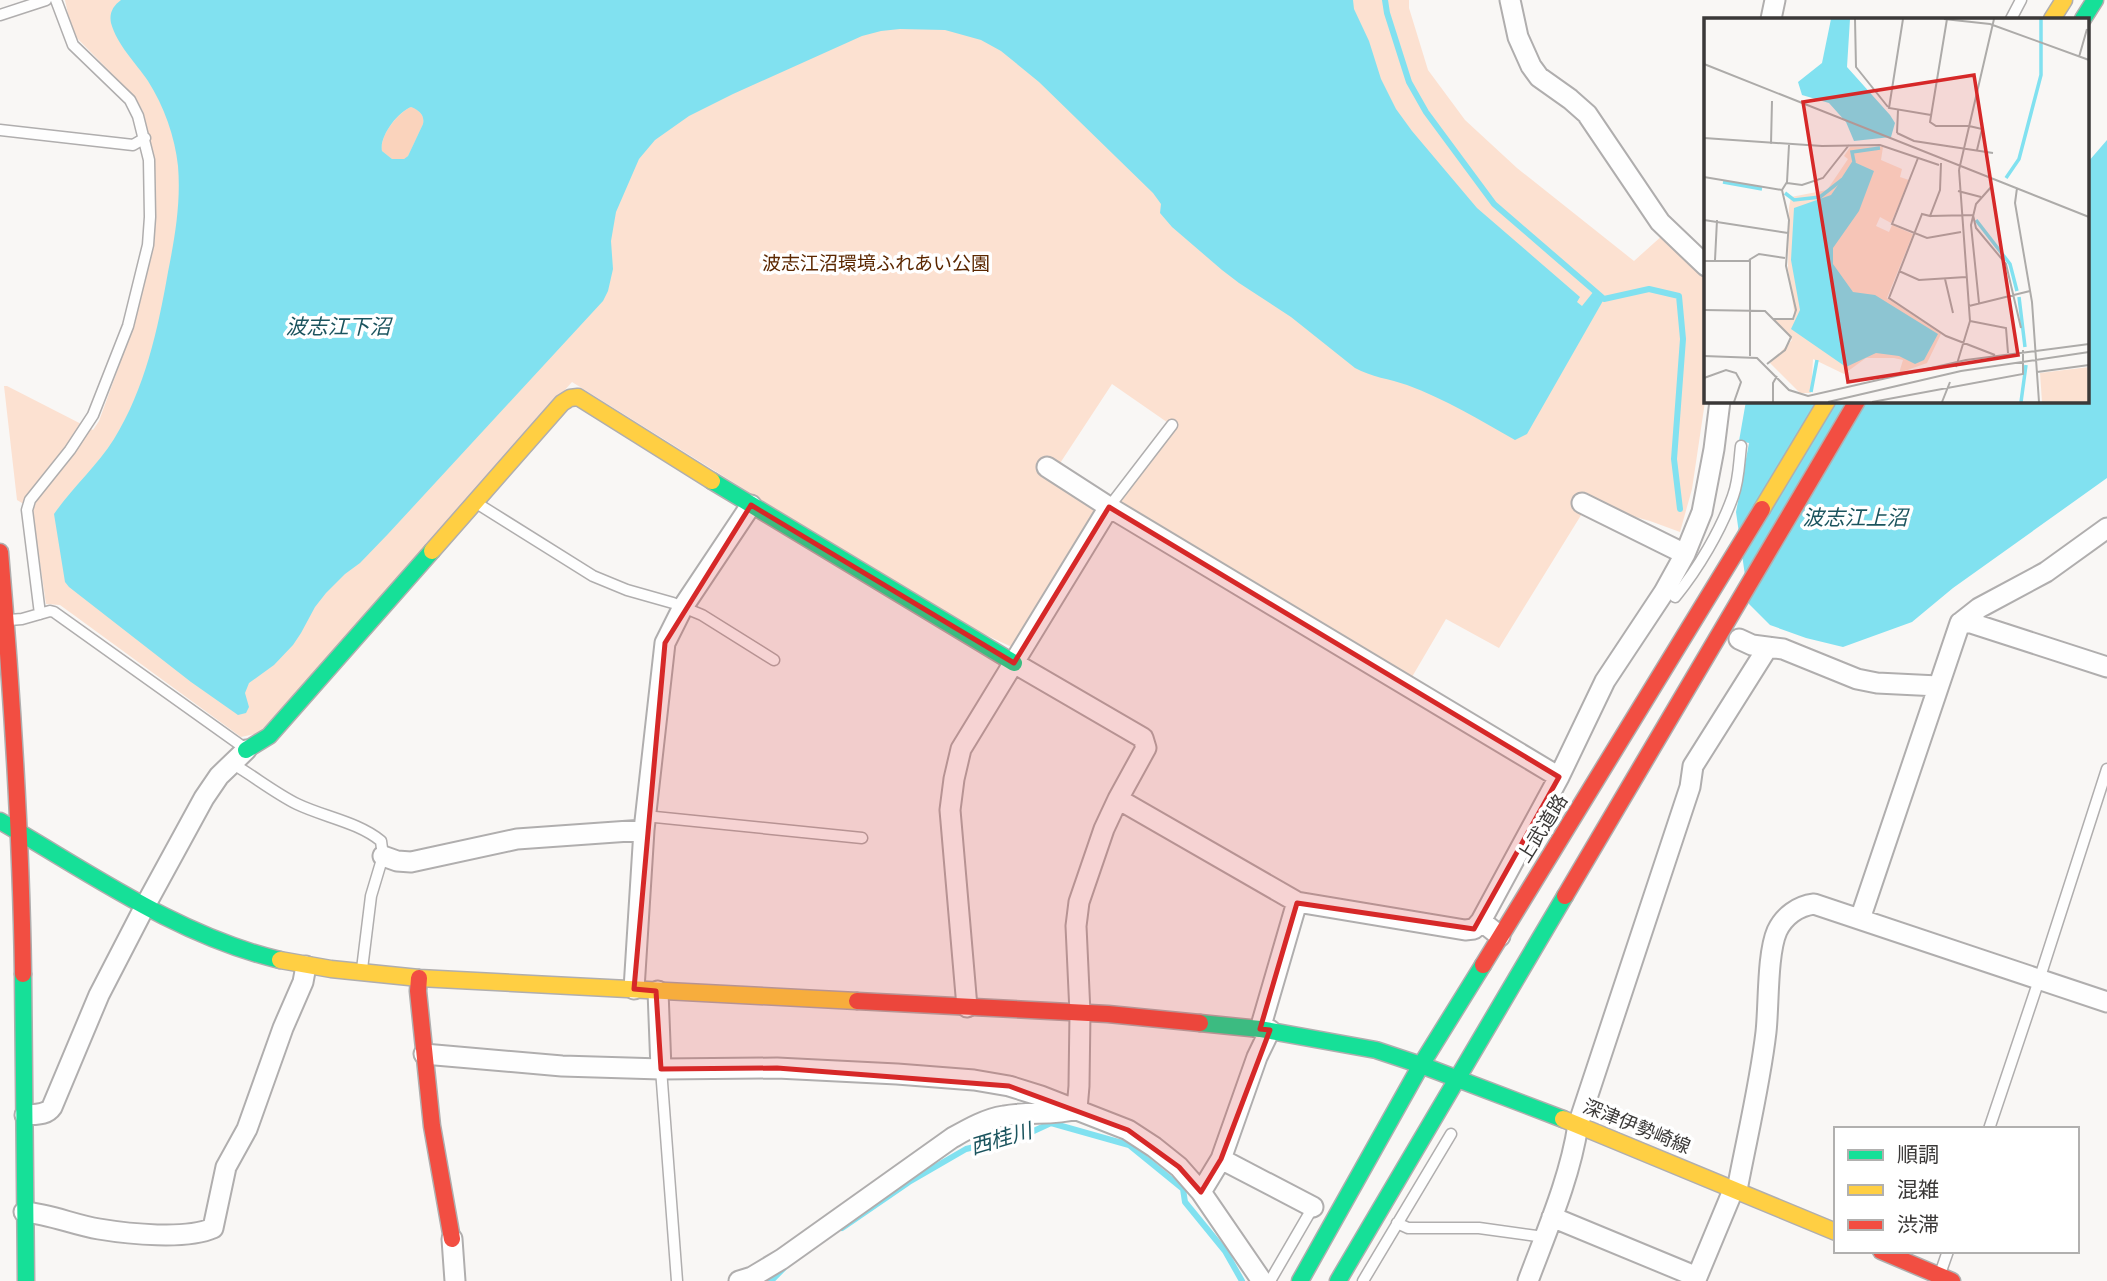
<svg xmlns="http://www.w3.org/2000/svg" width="2107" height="1281" font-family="'Nunito Sans','Noto Sans JP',sans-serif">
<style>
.green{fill:#fce1d1}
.forest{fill:#fad3bc}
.water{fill:#81e1f0;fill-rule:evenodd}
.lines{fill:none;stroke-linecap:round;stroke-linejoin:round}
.stream{stroke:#81e1f0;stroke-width:6}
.lane-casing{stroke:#b0aeae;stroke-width:13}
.street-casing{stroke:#b0aeae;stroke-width:23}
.fast-casing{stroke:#b0aeae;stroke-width:19}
.slow-casing{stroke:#b0aeae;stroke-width:19}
.jam-casing{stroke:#b0aeae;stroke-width:19}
.lane{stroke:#fefefe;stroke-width:10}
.street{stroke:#fefefe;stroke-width:19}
.fast{stroke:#16e098;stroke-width:16}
.slow{stroke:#ffcf43;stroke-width:16}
.jam{stroke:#f24e42;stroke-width:16}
.marked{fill:#d62828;fill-opacity:0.2;stroke:#d62828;stroke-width:5;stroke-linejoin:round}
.labels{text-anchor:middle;stroke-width:7;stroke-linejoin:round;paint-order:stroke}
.park-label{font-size:19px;fill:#5b2700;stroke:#fff}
.street-label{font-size:19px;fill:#3b3938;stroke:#fff}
.water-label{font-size:21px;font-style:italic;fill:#1b545e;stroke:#fff}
.inset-river{fill:none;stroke:#81e1f0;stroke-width:3.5}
.inset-road{fill:none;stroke:#adaba9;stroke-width:2}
.view{fill:#d62828;fill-opacity:0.15;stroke:#d62828;stroke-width:3.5}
.inset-edge{fill:none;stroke:#3b3938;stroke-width:3.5}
</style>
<rect width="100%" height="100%" fill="#f9f7f5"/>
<!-- green -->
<path class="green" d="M65,0H1409V8L1428,70L1465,120L1517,168L1634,261L1664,234L1706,271V395L1692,489L1680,532L1650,521L1610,510L1583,512L1499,648L1446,619L1409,682L1116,504L1174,427L1112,384L1051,477L1096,503L1097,513L1016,649L954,620L572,382L259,733L241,737L60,605L46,604L32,509L17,500L4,386H7L93,430L99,421L119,366L144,284L154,234L153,164L143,111L132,94L72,33Z"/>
<!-- forest -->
<path class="forest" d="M411,107C418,109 425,115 423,124L408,156L404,159H392L382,151C379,136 398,113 411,107Z"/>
<!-- water -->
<path class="water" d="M121,0H1353L1354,9L1369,41L1381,79L1396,109L1412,131L1477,208L1580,297L1577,302L1582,306L1594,291L1604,299L1527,434L1515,440C1480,420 1445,399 1407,385C1390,379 1371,377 1355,368L1291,317L1239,283L1222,270L1172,227L1160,213L1161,204L1153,193L1039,82L1001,51L981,40L945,30L900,29L881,31L862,36L733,94L689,116L655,140L639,159L616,212L611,241L613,269L608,291L603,301L388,534L360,563L345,574L326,593L315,607L301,633L293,645L274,665L249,683L245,693L249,707L246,713L238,715L191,682L69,587L65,582L54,514C72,488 97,466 114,439C145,389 158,329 168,272C175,237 181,202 178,166C175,137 164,106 148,81C136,63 117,45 111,23C109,13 113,6 121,0ZM411,107C419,110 425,115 423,124L408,156L404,159H392L382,151C379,136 398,112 411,107Z
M2107,140V478L1953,588L1912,622L1843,647L1806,638L1770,625L1749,604L1736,512L1749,443L1739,441L1746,401H2088V162Z"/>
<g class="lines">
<!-- stream -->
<path class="stream" d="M1385,0L1387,13L1409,82L1426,112L1494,204L1604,299L1649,289L1679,296L1683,339L1674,459L1680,509
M842,1228L909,1182L966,1149L1025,1135L1051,1123L1129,1145L1183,1189L1185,1202L1225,1251L1242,1281
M771,1281L784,1268"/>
<defs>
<path id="lane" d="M0,15L46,0
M2011,19L2021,0
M0,130L133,145L145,138
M478,504L593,576L627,590L673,603L702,615L774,660
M1109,507L1172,425
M1675,597C1698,569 1721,530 1733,496C1739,480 1739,462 1741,446
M40,614L27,510L30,500L70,450L93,415L128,326L148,245L150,217L149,160L138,116L130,100L73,45L56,0
M9,620L22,619L50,611L54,612L239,744L245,750
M233,764C255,777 275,793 297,804C324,817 358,822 381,841L383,856L371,896L362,969
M645,816L862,838
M661,1069L677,1281
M1989,1129L2039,980L2107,769
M1397,1223L1408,1228H1479L1544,1237
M1940,1274L1948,1251
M1270,1281L1313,1207
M1363,1281L1451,1134"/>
<path id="street" d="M1510,0L1518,37L1531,66L1539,77L1570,99L1587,114L1660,222L1706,266
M1771,19L1775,0
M1047,467L1109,507
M1582,503L1685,554
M1960,623L1979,608L2046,572L2107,528
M1739,639L1752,645L1783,649L1857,679L1877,683L1938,686
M1014,663L1143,738L1146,748L1118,799L1297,902L1465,930L1474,929L1481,921L1500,936
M383,856L397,861L411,862L517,839L644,830
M1860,919L1960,623H1971L2107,667
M1481,921L1559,777L1605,681L1664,592L1685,554L1702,512L1714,449L1720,401
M634,989L644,830L665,643L683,607L751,505
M658,991L661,1069
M967,1007L950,810L954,779L961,749L1109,507L1559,777
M1260,1029L1297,902
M424,1054L562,1066L661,1069L777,1068L897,1074L974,1080L1009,1086L1041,1096L1128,1130L1154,1147L1179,1167L1201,1192L1262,1281
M25,1115C34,1114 46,1116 52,1107L99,995L145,906L204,798L219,776L246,750
M1221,1159L1313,1207
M1737,1190C1747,1137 1760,1084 1766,1032C1769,1005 1767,954 1777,931C1784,916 1798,906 1814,904L2107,1002
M1201,1192L1221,1159L1257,1057L1270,1030
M24,1212C50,1214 74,1225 99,1229C129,1234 186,1240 213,1228L226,1167L247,1129L283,1028L303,982L306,966
M1552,1217L1697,1277L1734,1188
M452,1239L455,1281
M739,1281L752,1277L782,1259L952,1138C968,1129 985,1119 1004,1116C1029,1111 1052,1116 1077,1109L1079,1086L1080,1013L1076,926L1079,902L1104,829L1118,799
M1528,1281C1547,1230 1570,1178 1578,1125L1690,787L1693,766L1768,647"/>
<path id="fast" d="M2083,19L2095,0
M712,481L1014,663
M246,750L269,736L432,551
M0,821C90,873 178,936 280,960
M23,974L26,1281
M1200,1023L1260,1029L1376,1050L1421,1065L1563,1119
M1300,1281L1421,1065L1483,965
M1338,1281L1565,896"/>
<path id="slow" d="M2052,19L2064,0
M1762,509L1827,401
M432,551L562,403L570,398L578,397L712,481
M280,960L331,969L419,978L857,1001
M1563,1119L1836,1232"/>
<path id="jam" d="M0,552C12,693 21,833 23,974
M1565,896L1857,401
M1483,965L1762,509
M419,978L418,991L432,1126L452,1239
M857,1001L1108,1014L1200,1023
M1881,1251L1952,1281"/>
</defs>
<!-- lane casing -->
<use href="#lane" class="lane-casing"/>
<!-- street casing -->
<use href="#street" class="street-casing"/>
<!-- fast casing -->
<use href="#fast" class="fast-casing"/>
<!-- slow casing -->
<use href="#slow" class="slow-casing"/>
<!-- jam casing -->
<use href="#jam" class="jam-casing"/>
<!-- lane -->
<use href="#lane" class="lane"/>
<!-- street -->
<use href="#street" class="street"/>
<!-- fast -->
<use href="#fast" class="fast"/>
<!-- slow -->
<use href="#slow" class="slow"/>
<!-- jam -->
<use href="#jam" class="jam"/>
</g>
<!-- marked area -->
<path class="marked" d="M751,505L1014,663L1109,507L1559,777L1474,929L1297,903L1260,1029L1270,1030L1221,1159L1201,1192L1179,1167L1128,1130L1009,1086L777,1068L661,1069L656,991L634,989L665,643Z"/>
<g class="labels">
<!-- park labels -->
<g class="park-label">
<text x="876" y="270">波志江沼環境ふれあい公園</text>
</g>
<!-- street labels -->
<g class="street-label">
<text transform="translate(1542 828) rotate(-58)" y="7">上武道路</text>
<text transform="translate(1637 1126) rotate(22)" y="7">深津伊勢崎線</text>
</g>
<!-- water labels -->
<g class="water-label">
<text x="338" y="334">波志江下沼</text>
<text x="1855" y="525">波志江上沼</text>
<text transform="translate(1001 1139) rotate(-16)" y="7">西桂川</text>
</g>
</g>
<!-- overview -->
<g transform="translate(1704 18)">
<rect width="385" height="385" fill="#f9f7f5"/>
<path d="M146,129H179L177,142L198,151L196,159L205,162L187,205L176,199L172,208L185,214L188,207L209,216L183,280L237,316L223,345L195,355L199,342L190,340H162L140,356L109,341L107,375H96L66,345L88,322L71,302L91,300L84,251L85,189L87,179L123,172L144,141L140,138ZM385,349V384H338L336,355Z" fill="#fce1d1"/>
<path d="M127,1H146L143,49L186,97L191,105L187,119L150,123L142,104L125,85L98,77L94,64L118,45ZM150,144L170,153L155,193L129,230V246L149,274L171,277L234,316L220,342L211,346L195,338L172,335L142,349L87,311L96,292L87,242L90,190L127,177Z" fill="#81e1f0"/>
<path class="inset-river" d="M302,160L315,141L337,57V1M19,164L58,171M81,175L90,182L116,179L139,161L150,144L148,134L176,130M272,202L306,246L313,273M315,279L321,329M107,374L113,342M317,384L322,347"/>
<path class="inset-road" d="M151,1L152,49L184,89M199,1L185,90L227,97M240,1L286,6L385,42M243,1L226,104L232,108H265M375,39L383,11M0,46L385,199M265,108L278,111L273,132M193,115L210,123L289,135M193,115L194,92M0,120L118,128L176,127L235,147M67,126L68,83M214,140L188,206L223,220L257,214M237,145L236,172L226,198L218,196L185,280L242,318L291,337M255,152L290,1M0,159L78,172M83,165L98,167L119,160L145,127M313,170L311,185L328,284L335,384M78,172L83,164L85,127M254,173L277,179M226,198L269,197L272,210L302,246L317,310M0,202L84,215M11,242L13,202M45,242L55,236L81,240M0,243H46V338M195,253L215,262L262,259M241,261L249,295M275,285L267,207L272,186L288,168M265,288L326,273M0,292L61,293L87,319L81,332L63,346M68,301H89L92,292L82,248L85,202L78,172M266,303L302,310L304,335M0,338L53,340L85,372L104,378L262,342L385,326M252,349L266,303L255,152M333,354L385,347M0,360L22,352L32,355L37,364L30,384M69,384V365L73,358M124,384L257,353L385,334M168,384L319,356V332M238,384L246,364"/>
<path class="view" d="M270,57L314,337L144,364L99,84Z"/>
<rect width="385" height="385" class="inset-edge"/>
</g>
<!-- legend -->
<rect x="1834" y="1127" width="245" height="126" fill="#ffffff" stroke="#b1b0af" stroke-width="2"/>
<rect x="1848" y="1150" width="35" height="10" fill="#16e098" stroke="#b1b0af" stroke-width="2"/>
<text x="1897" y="1162" font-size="21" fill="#3b3938">順調</text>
<rect x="1848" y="1185" width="35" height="10" fill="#ffcf43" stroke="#b1b0af" stroke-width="2"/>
<text x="1897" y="1197" font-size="21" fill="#3b3938">混雑</text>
<rect x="1848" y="1220" width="35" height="10" fill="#f24e42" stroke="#b1b0af" stroke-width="2"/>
<text x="1897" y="1232" font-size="21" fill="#3b3938">渋滞</text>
</svg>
